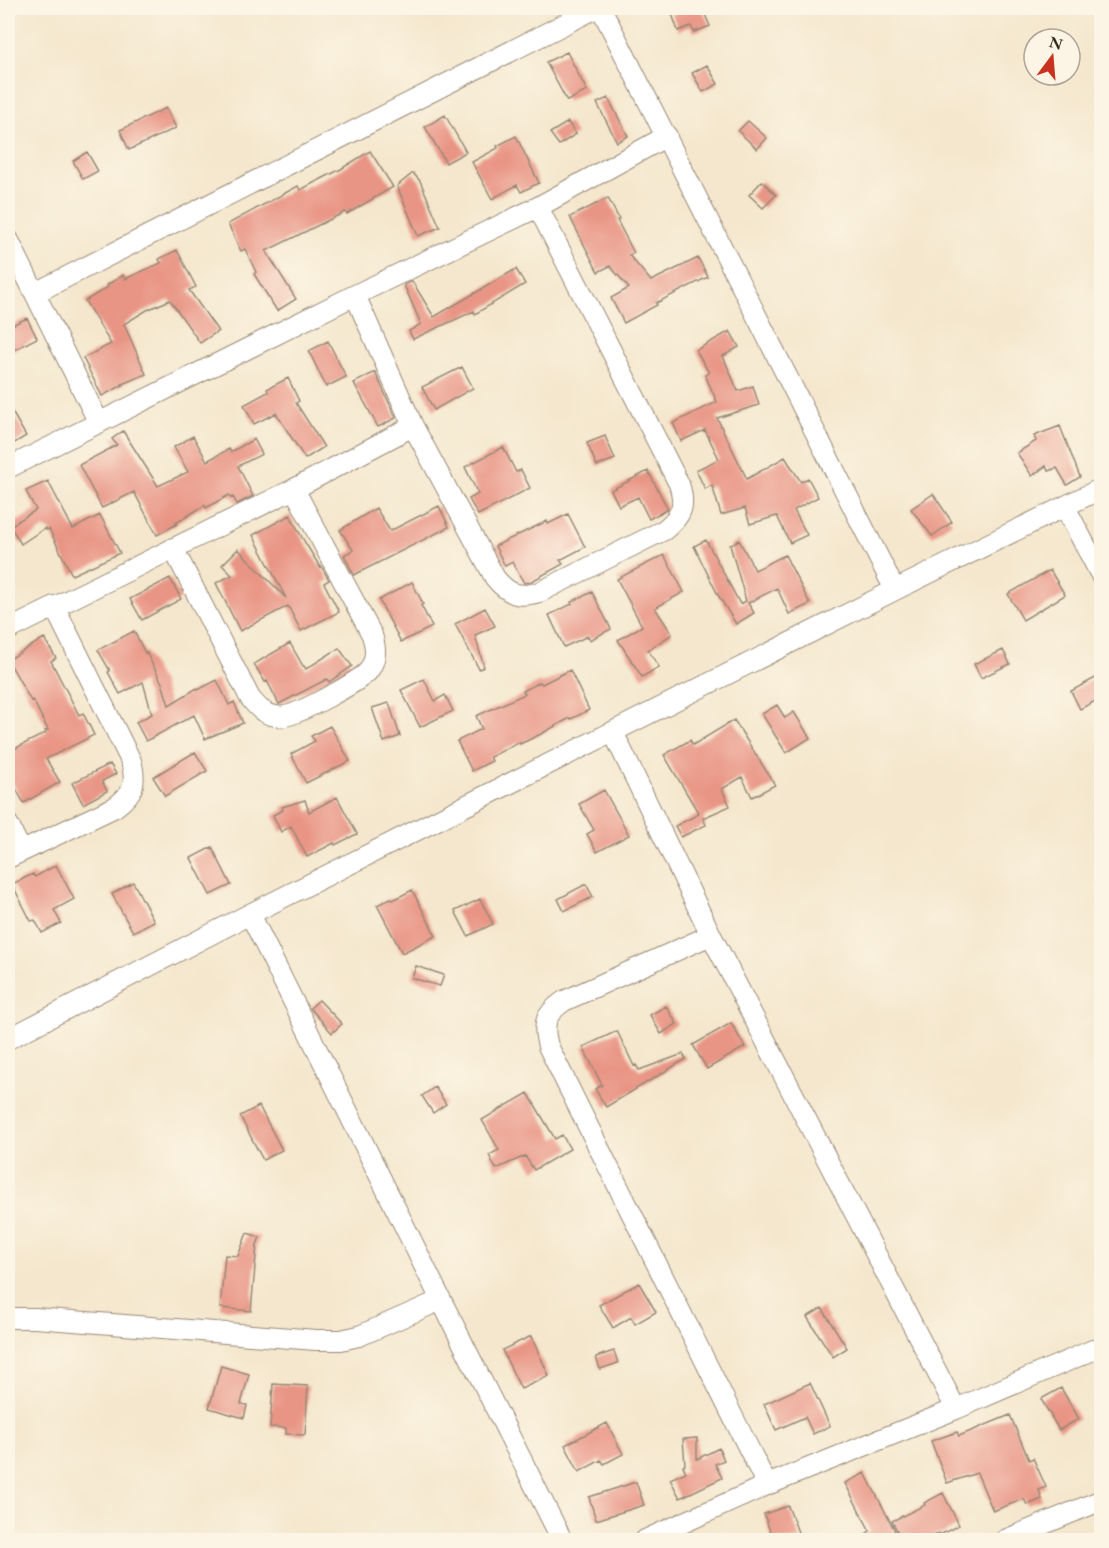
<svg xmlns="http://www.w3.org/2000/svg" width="1109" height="1548" font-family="'EB Garamond',serif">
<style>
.building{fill:#e99585}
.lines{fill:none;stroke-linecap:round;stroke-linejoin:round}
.minor-casing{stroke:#988876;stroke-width:22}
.minor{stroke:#fff;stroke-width:20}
</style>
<rect width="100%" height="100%" fill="#fcf5e5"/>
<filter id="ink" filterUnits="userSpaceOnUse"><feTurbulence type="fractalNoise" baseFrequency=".0167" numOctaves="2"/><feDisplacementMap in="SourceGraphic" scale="12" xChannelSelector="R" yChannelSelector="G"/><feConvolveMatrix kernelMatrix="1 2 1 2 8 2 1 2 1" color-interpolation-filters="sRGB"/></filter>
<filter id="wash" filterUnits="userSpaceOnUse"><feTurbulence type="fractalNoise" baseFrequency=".008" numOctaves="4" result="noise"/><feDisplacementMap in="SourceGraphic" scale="24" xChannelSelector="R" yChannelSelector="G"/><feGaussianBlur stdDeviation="1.35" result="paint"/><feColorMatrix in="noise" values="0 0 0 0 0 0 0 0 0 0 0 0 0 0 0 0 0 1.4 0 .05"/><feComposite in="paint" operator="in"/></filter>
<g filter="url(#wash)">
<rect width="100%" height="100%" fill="#f4e7cd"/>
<g id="blocks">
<!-- building -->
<path class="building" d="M691,8H702L710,26L694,32L691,26L678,31L672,14Z
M567,52L587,91L567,101L546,62Z
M707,65L718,84L703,92L692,73Z
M608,98L628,136L617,142L597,103Z
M166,108L176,128L129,150L120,130Z
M445,115L466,152L446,163L425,127Z
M748,121L767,138L757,149L738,131Z
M568,122L576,134L559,145L550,133Z
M516,136L539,183L521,192L517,185L492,199L472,162L498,148L497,146Z
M370,151L393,187L347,214L345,212L266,251L296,299L277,311L254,274L256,272L245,249L241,251L228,224L298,186L300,190L341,169Z
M87,152L98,171L83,179L73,161Z
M413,173L420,181L440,227L418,236L397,186Z
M762,181L776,195L763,208L749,195Z
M608,198L619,219L617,220L634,253L629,255L651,281L698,258L708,277L656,303L657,305L624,323L611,298L629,288L610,266L598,272L570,217Z
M177,250L196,287L189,290L218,331L200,343L170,300L147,310L124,324L146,374L122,384L123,385L102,396L83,358L111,344L85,301L108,287L107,285L123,275L125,279L161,263L159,259Z
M516,269L525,284L475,314L474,311L413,339L409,331L421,324L404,285L412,281L434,317Z
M27,318L37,338L8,353V327Z
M730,331L739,347L723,356L738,391L753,386L759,405L717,418L747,479L785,457L801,482L808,478L818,497L794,510L807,535L790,543L777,516L750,524L745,508L721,515L712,485L705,489L696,470L719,459L705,430L681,441L673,423L717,402L705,375L709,373L696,350Z
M328,341L346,377L326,387L309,351Z
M462,367L473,388L434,410L422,387Z
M375,372L396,418L378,427L354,383Z
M288,378L299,401L296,403L324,447L305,459L276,413L254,424L244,405L268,392L267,389Z
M8,405L26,436L8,447Z
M1060,426L1080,477L1067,485L1057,468L1048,471L1046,466L1032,476L1017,453L1036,441L1034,436Z
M123,431L158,486L188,472L174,447L193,436L207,461L229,449L231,452L254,439L262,454L238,466L253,496L237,504L233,497L231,498L229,495L206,508L205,505L176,523L177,524L157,535L134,492L102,508L79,465L117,445L112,439Z
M605,436L615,459L597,466L587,443Z
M503,447L516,472L521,470L530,488L478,515L469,499L478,494L465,467Z
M648,471L668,509L649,519L638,497L619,506L611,490Z
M48,481L73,529L100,515L120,553L72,575L49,529L46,530L45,528L21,544L10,526L36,510L26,491Z
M933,494L952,522L932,536L911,509Z
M439,506L449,527L354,575L344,555L353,550L340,530L376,508L390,531Z
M568,514L585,547L560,560L563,564L530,582L524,583L512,562L505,566L495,546L547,521L548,524Z
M290,515L304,541L320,567L321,566L329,580L324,583L339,612L301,631L288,606L240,631L216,583L232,575L222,565L238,549L286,598L253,535Z
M706,540L740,604L746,601L730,545L739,540L755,570L785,555L810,604L789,614L777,588L748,603L754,613L736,624L718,595L694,546Z
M664,555L684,592L655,608L672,634L648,650L659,667L642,677L618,640L642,626L617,579Z
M1050,570L1065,595L1023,620L1008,594Z
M170,578L181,599L142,620L130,599Z
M412,582L423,604L421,605L432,627L401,642L379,600Z
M592,592L611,629L590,640L588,636L564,647L549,615L572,604L571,602Z
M485,608L495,626L475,635L484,667L479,669L455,624Z
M134,631L145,653L146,652L162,683L169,705L197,688L198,690L217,680L229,705L234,702L243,723L205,739L194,715L146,741L136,722L152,714L143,682L120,694L108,672L110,671L98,650Z
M44,638L56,658L51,661L79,715L83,713L94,735L46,759L60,782L24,803L8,775V752L46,733L45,731L48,730L33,700L31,701L8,660Z
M290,643L303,666H304L306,669L339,648L352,666L329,682L327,679L279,704L267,681L265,682L254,664Z
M1003,650L1010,664L981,678L974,664Z
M570,670L589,710L571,719L570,718L541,734L520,744V742L490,757L492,761L472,771L457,741L482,729L476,716L525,694L523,691L540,682L542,684Z
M1101,675V698L1080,709L1071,691Z
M424,679L435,701L445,695L453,711L420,727L401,690Z
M389,703L400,736L384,742L372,708Z
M777,705L785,718L794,712L810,738L786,753L762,714Z
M734,720L775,785L752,797L742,777L722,789L730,806L703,818L706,825L681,837L675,826L699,814L664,755L690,740L693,745Z
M330,726L350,761L306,783L291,754L315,741L311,736Z
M195,752L207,771L165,796L153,777Z
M110,764L116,774L102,781L107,791L83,804L72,783Z
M604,790L629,835L597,852L587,834L594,830L579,804Z
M337,797L357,834L335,845L334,843L307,857L291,826L281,832L273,815L283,810L282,807L305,800L309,812Z
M212,847L231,885L210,895L191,858Z
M56,865L74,899L54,910L61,923L42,933L35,920L31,921L12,884L33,874L35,877Z
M133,882L154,921L133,932L112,894Z
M586,884L593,897L564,911L558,899Z
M412,890L436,936L402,953L377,905L391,898L393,900Z
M480,899L493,924L468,936L455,911Z
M416,966L444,975L440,986L412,978Z
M319,1000L342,1024L332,1033L310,1008Z
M666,1006L677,1024L661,1034L650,1015Z
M731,1023L745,1047L707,1069L693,1045Z
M617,1031L634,1066L636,1065L639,1070L683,1054L686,1059L606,1107L595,1089L602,1085L583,1047Z
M435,1087L446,1104L433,1113L422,1096Z
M528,1093L555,1139L562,1135L570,1149L534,1170L525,1156L496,1169L489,1155L499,1150L482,1120Z
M259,1106L282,1150L263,1160L240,1116Z
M247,1233L260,1237L257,1245L251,1311L220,1308L225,1255L238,1256Z
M639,1283L656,1312L635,1324L631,1317L613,1328L599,1305Z
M822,1308L847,1348L833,1357L807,1317Z
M531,1336L549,1376L521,1389L502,1350Z
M614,1351L618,1363L600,1369L596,1357Z
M221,1366L249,1374L241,1404L247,1405L244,1418L209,1408Z
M810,1383L830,1426L813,1434L805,1417L776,1430L764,1404Z
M273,1384L308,1386L305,1435L286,1434V1428L270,1427Z
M1061,1388L1079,1419L1059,1430L1041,1399Z
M1010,1415L1029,1460L1033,1458L1046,1487L1039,1490L1042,1499L1027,1505L1024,1499L993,1511L977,1473L947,1483L931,1441L957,1432L959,1436Z
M607,1423L623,1454L604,1464L601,1460L579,1472L565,1445Z
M697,1438V1459L719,1448L724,1460L715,1464L722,1478L680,1498L670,1479L686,1472L683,1466L685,1465L683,1439Z
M865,1473L895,1531L881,1540H857L870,1531L845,1483Z
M636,1482L644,1505L596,1520L589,1497Z
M943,1493L959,1525L940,1535L939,1533L924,1540H902L892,1521L925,1505L924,1503Z
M788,1506L801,1540H773L764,1514Z"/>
</g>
</g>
<g filter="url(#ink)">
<use href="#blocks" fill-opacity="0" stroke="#988876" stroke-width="1.5"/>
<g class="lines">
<defs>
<path id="minor" d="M601,8L895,590
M8,239L99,423
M35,293L596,8
M355,295L413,426L495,578C509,595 519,598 540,592L664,530C682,516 686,506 679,484L538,207
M8,468L355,295L538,207L667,136
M1065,507L1102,577
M173,548L250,698C256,705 261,712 271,715C275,716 281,717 285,716C298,714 362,681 369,670C377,658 376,648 372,635L294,489
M8,630L294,489L413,426
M613,732L711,935L956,1409
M8,824L21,851
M8,858L115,807C134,793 137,783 131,761L54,606
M250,914L441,1300L562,1540
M711,935L564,1001C545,1014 542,1024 548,1046L767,1485
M8,1039L250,914L895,590L1102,488
M8,1318H35L316,1340H341L359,1336L441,1300
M645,1540L767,1485L956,1409L1102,1346
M1005,1540L1102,1500"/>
</defs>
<!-- minor casing -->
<use href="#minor" class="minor-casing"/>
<!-- minor -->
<use href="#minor" class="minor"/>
</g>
</g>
<!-- margin -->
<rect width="1109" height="1548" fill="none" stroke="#fcf5e5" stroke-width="30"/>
<!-- north arrow -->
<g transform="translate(1052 57) rotate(16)"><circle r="28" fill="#fcf5e5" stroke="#afa495" stroke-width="1.5"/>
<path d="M0-4.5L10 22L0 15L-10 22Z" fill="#c8321e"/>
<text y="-9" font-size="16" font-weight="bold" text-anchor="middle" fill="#3b2a1e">N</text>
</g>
</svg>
